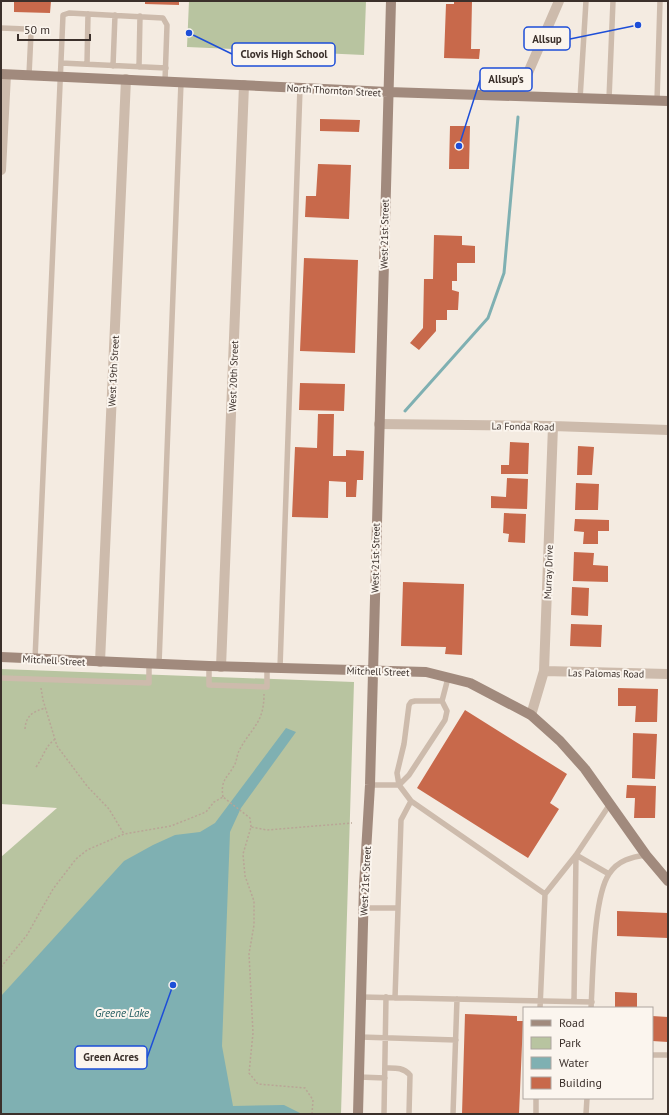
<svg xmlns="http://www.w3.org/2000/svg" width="669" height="1115" font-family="'PT Sans',sans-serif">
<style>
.green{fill:#b8c4a0}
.water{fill:#7fb0b2}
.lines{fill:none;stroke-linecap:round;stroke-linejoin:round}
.stream{stroke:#7fb0b2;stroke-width:3}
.building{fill:#c8694b}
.path{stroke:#b9a596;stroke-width:1.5;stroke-dasharray:2 2;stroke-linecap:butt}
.lane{stroke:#cdbbac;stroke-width:5.5}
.street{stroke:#cdbbac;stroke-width:10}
.secondary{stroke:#a18a7d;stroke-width:10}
.labels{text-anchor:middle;stroke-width:4;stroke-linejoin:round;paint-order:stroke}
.street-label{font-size:10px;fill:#3b302b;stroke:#fbf5ee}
.water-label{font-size:11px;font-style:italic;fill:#1f5a5e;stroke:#fbf5ee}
.leader{fill:none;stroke:#1d4ed8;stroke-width:1.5}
.callout-dot{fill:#1d4ed8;stroke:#fbf5ee;stroke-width:1.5}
.callout{fill:#fbf5ee;stroke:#1d4ed8;stroke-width:1.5}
.callout-label{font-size:11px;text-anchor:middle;font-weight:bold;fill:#3b302b}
</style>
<rect width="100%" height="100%" fill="#f4ebe1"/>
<!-- green -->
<path class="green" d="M189,1H366L364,55L187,47Z
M1,669L354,682L341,1114H1V857L57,808L1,804Z"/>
<!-- water -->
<path class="water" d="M286,728L296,732L241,808L230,832L222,1046L233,1106L284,1105L302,1114L284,1113L278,1114H1V996L124,861L153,845L175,835L200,832L215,823Z"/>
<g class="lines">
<!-- stream -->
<path class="stream" d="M405,411L488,318L504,273L518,117"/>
</g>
<!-- building -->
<path class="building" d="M14,1H51L50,13L14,12Z
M145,1H179V5L145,4Z
M454,1H472L471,49H480L479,59L444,58L446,4H454Z
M320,119L360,120L359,132L320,131Z
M450,126H470L469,169H449Z
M318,164L351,165L349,219L305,217L306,196H316Z
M434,235L462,236V245L475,246V263H457V281H452V290L459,292L458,310H447V320H436V331L419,350L410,343L423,328L424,279H433Z
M304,258L358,260L355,353L300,351Z
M300,383L345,384L344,411L299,410Z
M318,414H334L333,456H346V450L364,451L363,480H357L356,497H346V482L329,481L328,518L292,517L295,447L317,448Z
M510,442L529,443L528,474H501V465H509Z
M578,446L594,447L592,475H577Z
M507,478L528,479L527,509L491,508V496L506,497Z
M576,483L599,484L598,510H575Z
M504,513L526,514L525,543L508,542L509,534L503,533Z
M575,519L609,520V531H598V544H583L584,532L574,531Z
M574,552L594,553L593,565L608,566V582L573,581Z
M403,582L464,584L462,655L445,654L446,647L401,646Z
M572,587L589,588L588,616L571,615Z
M571,624L602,625L601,647L570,646Z
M618,688L658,689L657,722H635L636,706H618Z
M465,710L567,774L550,803L559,809L528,858L417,788Z
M633,733L657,734L655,779L632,778Z
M627,785L656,786L655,818H634L635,798H626Z
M617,911L668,913V938L617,936Z
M615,992L637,993V1008H615Z
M465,1014L517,1016V1021H523L519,1114H462Z
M652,1016L668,1017V1042L652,1041Z"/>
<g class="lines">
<!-- path -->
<path class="path" d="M41,688L43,700L57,746L87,786L109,809L124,834
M25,729C26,715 33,712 45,708
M36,767C44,756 44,748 55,739
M223,797C220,779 228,778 235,764C237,759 237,754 240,749C252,727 264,723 264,694
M1,967L27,935L53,889L76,859L87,850L124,834L171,826L206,812L214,802L223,797L250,818L251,827
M312,1114L313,1100L305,1088L258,1084L249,1073L253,1033L249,954L254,925V901L245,876L243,854L251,827L267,830L352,823"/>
<!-- lane -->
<path class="lane" d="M1,28L26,29L31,33L29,75
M61,63L166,68
M87,64L88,14
M113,66L115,15
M139,67L140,16
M580,99L586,1
M609,99L613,1
M657,101L660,1
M35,659L63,15L69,13L163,18L167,25L165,81
M159,664L181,82
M209,666V685L267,687V668
M280,668L300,88
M1,678L149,683V664
M442,701L448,678
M370,785H399L409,775L445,720L447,711L442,701H415L411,702L409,705L404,744L397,773L399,785L411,801L545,894
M364,908H398
M361,997L592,1002
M395,998L401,820L411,801
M574,1001L576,855L609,874
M540,1008L545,894L576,855L610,804
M591,1008C593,977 593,898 609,874C618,860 632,857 646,855
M360,1037L456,1040
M652,1055H668
M385,1068C395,1068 403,1067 410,1075L409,1114
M359,1077L385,1078
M384,1114L386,997
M453,1114L457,999
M536,1114V1098
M586,1114L587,1098"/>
<!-- street -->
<path class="street" d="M518,96L559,1
M1,170L6,75
M379,424L553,426L668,430
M100,662L126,79
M221,667L244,85
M544,671L668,674
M531,715L544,671L553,426"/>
<!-- secondary -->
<path class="secondary" d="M1,74L388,92L668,101
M1,657L209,666L426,672L470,683L531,715L560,741L585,769L646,855L668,881
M358,1114L364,886L370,785L391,1"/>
</g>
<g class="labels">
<!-- street labels -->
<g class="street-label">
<text transform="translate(334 90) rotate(3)" y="4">North Thornton Street</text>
<text transform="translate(384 234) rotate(-89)" y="4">West 21st Street</text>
<text transform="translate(113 371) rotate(-87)" y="4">West 19th Street</text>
<text transform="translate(233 376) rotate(-88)" y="4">West 20th Street</text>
<text transform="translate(523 426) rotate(1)" y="4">La Fonda Road</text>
<text transform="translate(375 558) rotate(-89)" y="4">West 21st Street</text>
<text transform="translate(548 572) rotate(-88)" y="4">Murray Drive</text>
<text transform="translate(54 660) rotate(3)" y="4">Mitchell Street</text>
<text transform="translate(378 671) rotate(2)" y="4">Mitchell Street</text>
<text transform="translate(606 673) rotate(1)" y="4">Las Palomas Road</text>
<text transform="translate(365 881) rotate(-87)" y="4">West 21st Street</text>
</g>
<!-- water labels -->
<g class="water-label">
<text x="122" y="1017">Greene Lake</text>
</g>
</g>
<!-- callouts -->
<path class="leader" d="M638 25L570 39M189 33L232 54M459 146L480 80M173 985L147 1058"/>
<g class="callout-dot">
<circle cx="638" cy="25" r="4"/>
<circle cx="189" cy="33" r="4"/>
<circle cx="459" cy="146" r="4"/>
<circle cx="173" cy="985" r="4"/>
</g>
<g class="callout">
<rect x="524" y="27" width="46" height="23" rx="4"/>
<rect x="232" y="43" width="103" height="23" rx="4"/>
<rect x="480" y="68" width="52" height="23" rx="4"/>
<rect x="75" y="1046" width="72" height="23" rx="4"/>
</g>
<g class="callout-label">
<text x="547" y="43">Allsup</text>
<text x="284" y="58">Clovis High School</text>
<text x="506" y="83">Allsup's</text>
<text x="111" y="1061">Green Acres</text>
</g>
<!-- border -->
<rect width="669" height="1115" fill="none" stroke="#3b302b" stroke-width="4"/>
<!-- legend -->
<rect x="523" y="1007" width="130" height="92" fill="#fbf5ee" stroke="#aea6a0"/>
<rect x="531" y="1020" width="20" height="6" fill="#a18a7d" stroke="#aea6a0"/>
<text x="559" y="1027" font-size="12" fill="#3b302b">Road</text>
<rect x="531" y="1037" width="20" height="12" fill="#b8c4a0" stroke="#aea6a0"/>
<text x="559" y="1047" font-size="12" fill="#3b302b">Park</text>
<rect x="531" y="1057" width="20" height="12" fill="#7fb0b2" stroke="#aea6a0"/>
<text x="559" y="1067" font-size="12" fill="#3b302b">Water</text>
<rect x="531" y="1077" width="20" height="12" fill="#c8694b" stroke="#aea6a0"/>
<text x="559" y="1087" font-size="12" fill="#3b302b">Building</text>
<!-- scale -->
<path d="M18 34v6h72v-6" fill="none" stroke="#3b302b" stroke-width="2"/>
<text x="24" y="34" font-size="12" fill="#3b302b" stroke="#fbf5ee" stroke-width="3" paint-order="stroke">50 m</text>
</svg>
